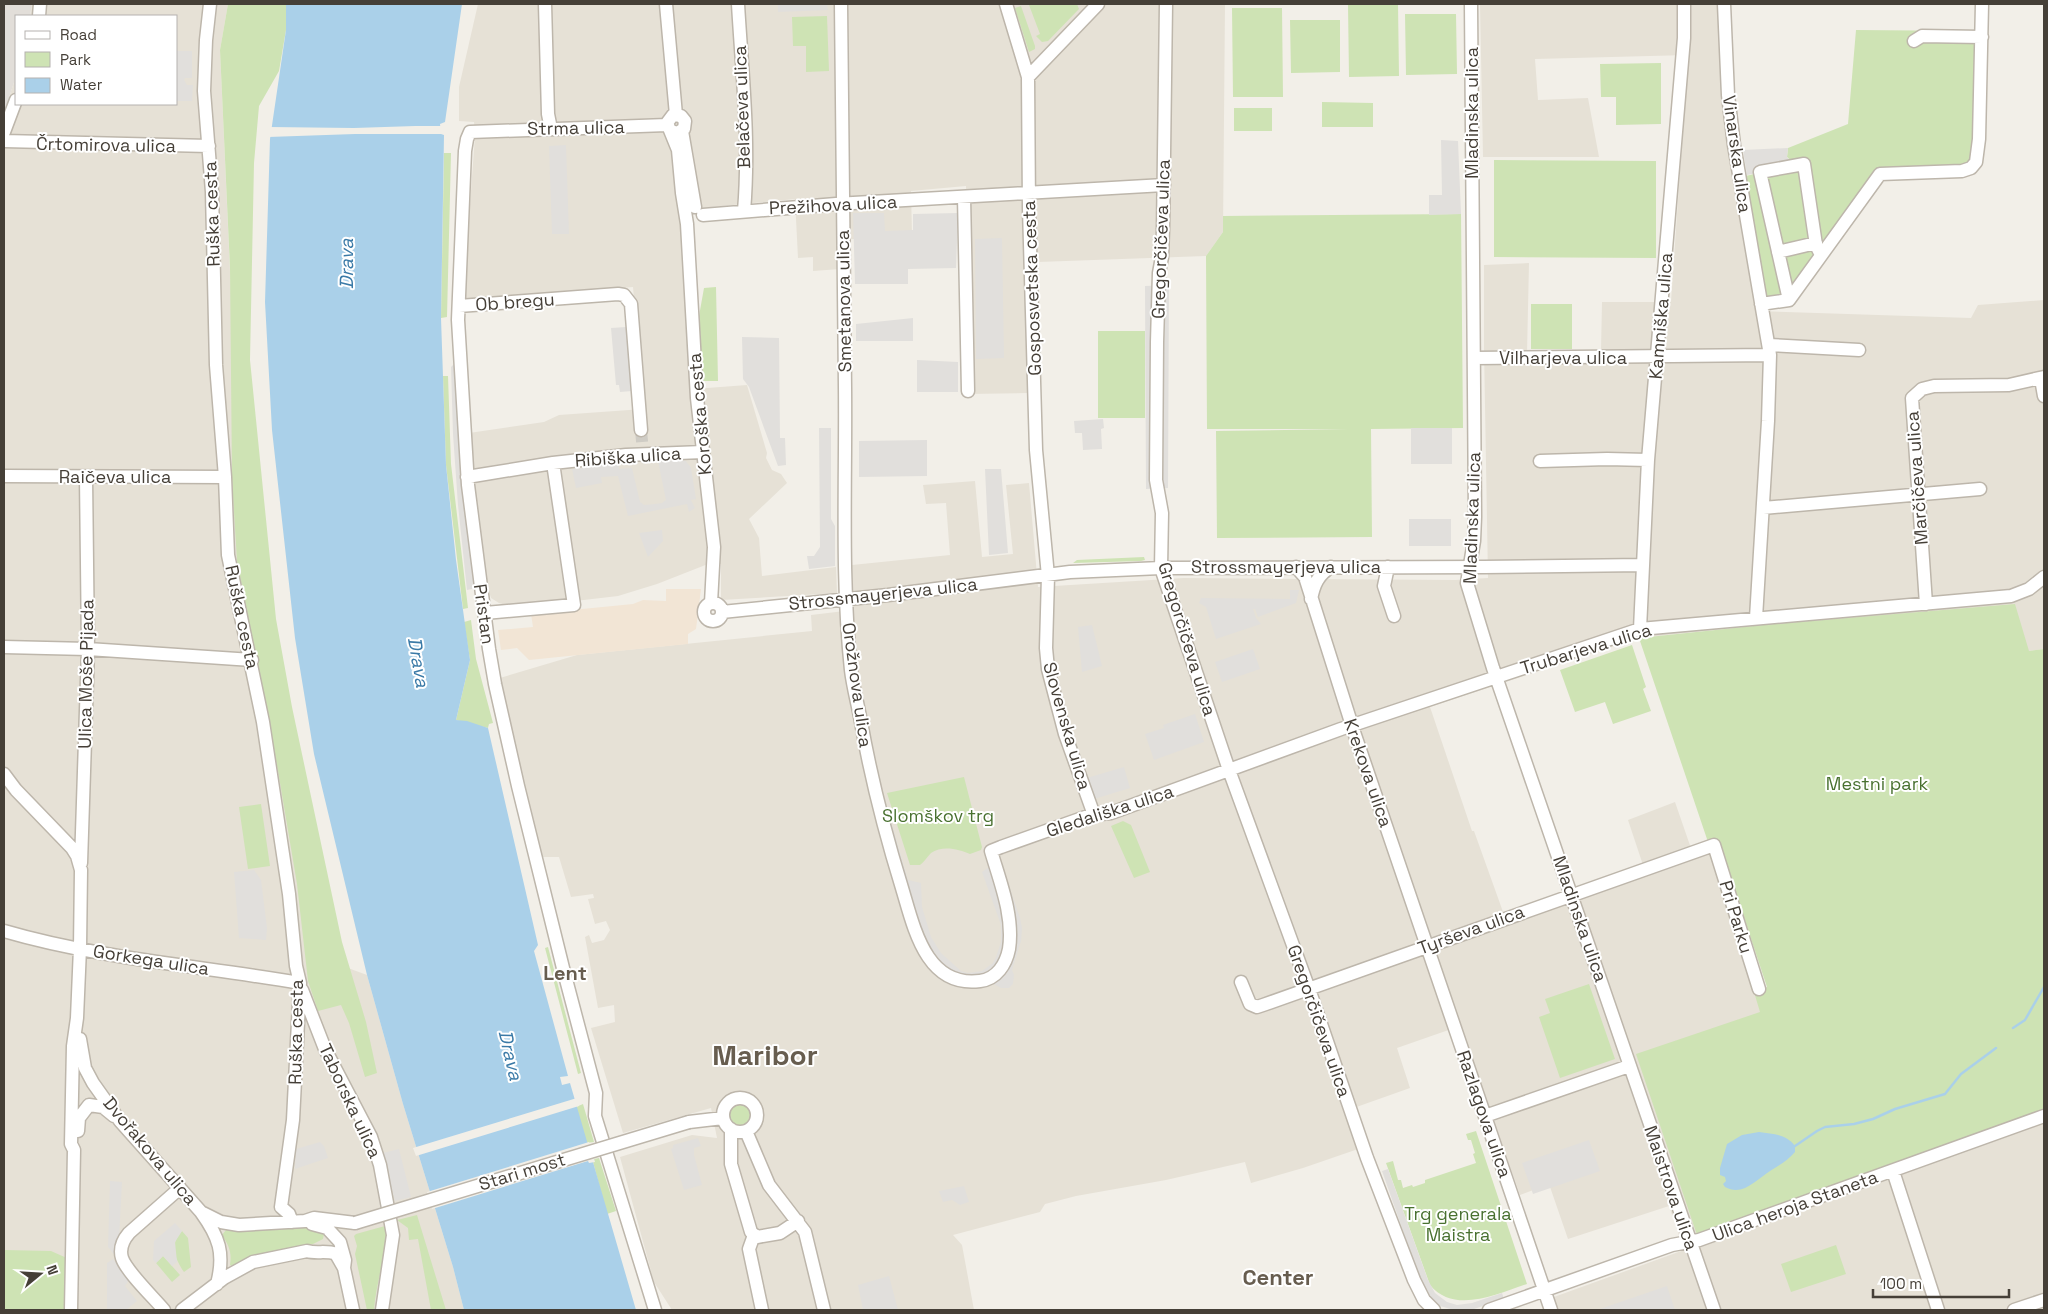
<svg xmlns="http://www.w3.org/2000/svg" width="2048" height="1314" font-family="'Space Grotesk',sans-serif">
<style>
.residential{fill:#e6e1d6}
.commercial{fill:#f2e5d5}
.industrial{fill:#e2ded9}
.green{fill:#cee3b4}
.parking{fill:#e1dfdc}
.water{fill:#aad0e9}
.pier{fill:#f2efe8}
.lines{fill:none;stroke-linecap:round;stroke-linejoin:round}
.stream{stroke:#aad0e9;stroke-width:2.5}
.minor-tunnel{stroke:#cfccc5;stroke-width:12;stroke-dasharray:12 6;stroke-linecap:butt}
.minor-casing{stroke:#bdb6ab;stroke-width:15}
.minor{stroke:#fff;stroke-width:12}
.minor-bridge-casing{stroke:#bdb6ab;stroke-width:15;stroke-linecap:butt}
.minor-bridge{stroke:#fff;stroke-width:12}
.labels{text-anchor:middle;stroke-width:4;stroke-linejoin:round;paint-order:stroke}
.street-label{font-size:18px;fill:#453f37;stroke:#fff}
.park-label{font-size:18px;fill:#497130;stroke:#fff}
.water-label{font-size:19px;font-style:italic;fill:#3a7aa7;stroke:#fff}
.quarter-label{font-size:20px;font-weight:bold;fill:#675d4f;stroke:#fff}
.district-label{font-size:22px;font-weight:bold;fill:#675d4f;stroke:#fff}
.town-label{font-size:28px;font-weight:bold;fill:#675d4f;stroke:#fff}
</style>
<rect width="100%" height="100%" fill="#f2efe8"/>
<!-- residential -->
<path class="residential" d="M32,4H228L220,50L243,559L318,957L367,975L403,1104L453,1267L464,1310H4V113L16,76V104H176V16H30Z
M478,4H1225L1223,232L1206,256L1038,262L1027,393L967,394L966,186L911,191L912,235L839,240L840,269L813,271V257L798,258L795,199L681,210L694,389L747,385L767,453L766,458L772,470L781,474L787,483L749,519L759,538L762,576L836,567L837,593L721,600V564H708L657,584L618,596L515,608L499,603L491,598L486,582L473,485L469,433L544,422L559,415L643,409L633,287L463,301L475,136L474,122L459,121V87Z
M1480,4H1724L1758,311L1971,318L1978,305L2044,300V649L2029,651L1763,625L1639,638L1430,707L1472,831H1474L1507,923L1646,874L1628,820L1675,802L1694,857L1710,852L1761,1012L2044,1113V1310H1558L1554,1297L1684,1250L1669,1206L1568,1239L1549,1184L1520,1195L1460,1026L1397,1048L1410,1088L1348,1110L1361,1148L1303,1168L1251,1183L1245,1162L1166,1180L1076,1196L1045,1204L1040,1212L953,1235L962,1245L974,1310H672L654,1282L620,1157L692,1135L717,1138L711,1108L623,1133L591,1028L615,1022L614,1005L598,1008L585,937L589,935L592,943L604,940L610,930L606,921L595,924L588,899L594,898L593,894L571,897L559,857H539L500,678L577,655L812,631L811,615L853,610L852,565L950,555L946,503L926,504L923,485L975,481L982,557L1013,554L1006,485L1029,483L1038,587L1184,578L1455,580L1488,578L1484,348V265L1529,263L1527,353L1601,351L1602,302H1671L1688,55L1535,59L1538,100L1588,98L1599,157H1483Z"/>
<!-- commercial -->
<path class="commercial" d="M666,589H701L696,629L688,634V644L529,660L517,648L501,650L498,630L533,627L531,614L633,604L643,600L666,601Z"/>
<!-- industrial -->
<path class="industrial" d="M4,4H32L30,16H16V76L4,113Z"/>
<!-- green -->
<path class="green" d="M228,4H286V30L279,71L259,106L254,163L250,360L276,619L292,707L342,942L366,1022L377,1073L365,1077L349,1023L341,1005L318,1011L308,981L297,884L278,771L237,561L232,479L230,268L220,50Z
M1077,4L1079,9L1048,41L1042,42L1036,36L1040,34L1029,5Z
M1398,4L1399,76L1349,77L1348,5Z
M1021,6L1035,46V49L1029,52L1015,8Z
M1232,8H1282L1283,97H1233Z
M1405,14H1456L1457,74L1406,75Z
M827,16L829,71L806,72V46H793L792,17Z
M1290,20H1340V72L1291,73Z
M1856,30L1977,31L1974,155L1970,166L1876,173L1789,297L1763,302L1741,177L1795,165L1787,157L1788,148L1848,124Z
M1661,63V124L1616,125V97H1601L1600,64Z
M1322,102L1373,103V127H1322Z
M1234,108H1272V131H1234Z
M444,153H451L447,317L441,318Z
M1494,160L1656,161V258L1494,257Z
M1461,214L1463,428L1371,429L1372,537L1217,538L1216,431L1348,429H1207L1206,256L1223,232V216Z
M716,287L718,381H703L699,316L704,288Z
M1531,304H1572V349H1531Z
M1098,331H1145V418H1098Z
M443,376H448L451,464L468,608L463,609L446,465Z
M1144,557L1145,560L1141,561L1073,563L1077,560Z
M2015,604L2029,651L2044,649V1113L1697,1235L1636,1054L1760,1012L1754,992L1767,987L1718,839L1708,842L1639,638L1763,625Z
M471,620L476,659L493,723L489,724L488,728L456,720L470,660L464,622Z
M1632,645L1646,687L1643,689L1651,711L1613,724L1605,702L1575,712L1560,670Z
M964,777L982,847L981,850L970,854C959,849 942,845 931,853C927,857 924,862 920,865H910L887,793Z
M261,804L270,866L248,869L239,807Z
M1123,821L1131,825L1150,872L1134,878L1111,826Z
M548,947L581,1073L578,1074L545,948Z
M1589,984L1615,1059L1560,1078L1539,1017L1550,1013L1545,999Z
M729 1115a11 11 0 1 1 22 0a11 11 0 1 1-22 0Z
M583,1104L594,1142L586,1143L576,1107Z
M1476,1131L1527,1284C1495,1295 1454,1314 1430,1285L1386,1163L1393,1161L1398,1180H1401L1403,1188L1412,1185L1413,1187L1425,1183V1180L1476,1163L1473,1154L1475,1153L1471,1140H1468L1466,1134Z
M599,1158L616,1211L607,1214L593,1162L594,1159Z
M417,1215L446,1310H431L418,1239L409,1240L408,1228L397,1220Z
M384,1223H386C388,1252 376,1281 374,1310H367L355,1254L357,1246L354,1236L356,1234L385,1226Z
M306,1227L313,1228L324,1234L323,1239L313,1244L255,1256L232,1266L230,1265C232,1252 229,1246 222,1235L226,1230Z
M182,1231L188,1238L191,1267L184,1272C175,1259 169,1244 182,1231Z
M1836,1245L1846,1274L1791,1292L1781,1264Z
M4,1250L51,1251L69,1259L65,1310H4Z
M163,1256L180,1275L172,1282L156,1263Z"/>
<!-- parking -->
<path class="parking" d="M778,4H827L828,10L778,12Z
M176,51H192V78H185L184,80L187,85H193L192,101H176Z
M1441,140L1458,141L1461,214L1429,215V195H1442Z
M566,145L569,234H552L549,146Z
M1788,148L1787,157L1795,165L1747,175L1743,150Z
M853,213H884L885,231L913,230V214L958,213L956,268L908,269V284H855Z
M1002,238L1004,358L976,359L975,239Z
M1169,285L1168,488L1146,489L1145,286Z
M913,318V341H856V324Z
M626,327L632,391L620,392L619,385H616L611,328Z
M742,337L779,338L780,438H785L786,465L778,466L749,387L743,379Z
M917,360L958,362V392H917Z
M457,361L476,588L467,590L458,505L453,434L451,367Z
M1103,419L1104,428L1101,429L1102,449L1083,450L1082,433H1075L1074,421Z
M819,428H831V519L835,526V566L809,569L807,556H814L820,547Z
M1411,428H1452V464H1411Z
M927,440V476L859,477V441Z
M681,460L686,461L691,468L696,499L691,500L695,508L689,512L687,504L628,516L618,476L601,477L602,483L576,488L572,469L618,463L619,469L632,468L640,502L644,505L655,504L662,503L666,500L658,461Z
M985,469H1001L1008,553L989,555Z
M1409,519H1451V546H1409Z
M662,530L663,541L648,557L639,533Z
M1290,590H1299L1296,603L1258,617L1255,609H1253L1256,618L1261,624L1216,639L1206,607L1199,603L1201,598L1290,599Z
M1092,625L1102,666L1082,672L1078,627Z
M1253,649L1260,669L1222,682L1215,662Z
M1195,714L1204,742L1154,760L1145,734L1164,728L1163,725Z
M1124,767L1130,788L1094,799L1087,778Z
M883,794L908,880L921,883L922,907L931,937L941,953L961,971L968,973L982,971L993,963L996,957L1001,942V925L982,872L1000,859L1020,918L1022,928L1021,941L1012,970L1014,975L1013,984L1009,988H1001L990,982H968L932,961L875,796Z
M254,870L261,880L267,928L266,940L239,938L234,872Z
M698,1138L701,1146L694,1148V1155L702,1185L684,1190L671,1149L673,1148V1145Z
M1589,1140L1600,1171L1533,1194L1522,1163Z
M320,1142L324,1146L328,1158L295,1169L296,1149Z
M399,1149L411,1197L395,1201L383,1153Z
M1388,1169L1428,1280L1435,1293L1447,1302L1457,1305L1472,1303L1502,1293L1504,1299L1474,1309L1454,1310L1440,1306L1430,1299L1421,1282L1382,1171Z
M110,1181L122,1182L119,1239L116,1257L108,1247Z
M964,1186L969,1202L960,1205L952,1200L943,1202L939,1191Z
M175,1223L182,1231L175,1242L177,1262L172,1266L163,1256L156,1263L153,1260L154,1241Z
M113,1259L129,1280L125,1286L137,1301L126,1310H107V1263Z
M889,1276L898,1310H863L858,1285Z
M1667,1286L1675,1310H1597Z"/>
<!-- water -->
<path class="water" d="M286,4H462L445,122L440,124L441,134L444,135L441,318L446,465L456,560L470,660L456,720L467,721L488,728L538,945L534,951L568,1076L560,1077L562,1085L570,1083L636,1310H464L453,1267L403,1104L367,975L314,754L295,638L272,430L265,302L270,139L286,30Z
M1759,1132C1773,1134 1786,1134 1795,1146V1152C1788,1160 1780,1165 1770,1171C1757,1179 1743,1197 1725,1187L1723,1184L1726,1181L1725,1177L1720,1175V1168L1727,1144L1742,1135Z"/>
<!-- pier -->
<path class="pier" d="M443,125V132L447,134H355L268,137L269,127L354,128L446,125Z
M577,1098L579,1106L416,1156L413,1148Z
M589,1142L595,1162L589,1163L588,1161L432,1209L427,1192Z"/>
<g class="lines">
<!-- stream -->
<path class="stream" d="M2013,1028L2025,1020L2044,987
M1795,1146L1817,1131L1825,1127L1854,1124L1873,1119L1895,1109L1945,1094L1961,1074L1996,1048"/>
<!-- minor-tunnel -->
<path class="minor-tunnel" d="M641,430L643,452"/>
<defs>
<path id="minor" d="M210,4L206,40L204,91L212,192L216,365L225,477L228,555L263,722L289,894L296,966L300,983L293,1120L281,1207L289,1214L292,1222
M545,4L548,114L551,129
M666,4L676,115
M738,4C742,72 750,142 744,211
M841,4C842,132 844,259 845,387C846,481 841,576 851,670C853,687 858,705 861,722C871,778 885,833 902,888C914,928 926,988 980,981C997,979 1006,964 1009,949C1014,916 1000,882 991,851L1001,847L1091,815L1111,813L1341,729L1640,629L2011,596L2029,589L2044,577
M1006,4L1028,77L1029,209L1036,450L1048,576L1046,648L1048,669L1065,734L1094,815
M1166,4L1163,229L1162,257L1159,273L1157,342L1156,480L1162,513L1161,568L1229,770L1309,989L1367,1158L1414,1280L1424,1300L1434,1310
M1471,4L1475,517L1474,541L1467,583L1493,668L1714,1310
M1724,4L1728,95L1734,145L1770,355L1768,421L1756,618
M39,16L40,4
M1914,41L1922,36L1982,37
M1028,77L1098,4
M671,131L677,133L684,129L685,121L681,116L673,115L667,123L678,150L682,193L687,224L697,398L714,547L711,603
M682,131L695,207
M4,132L16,100
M4,141L209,146
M964,197L968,391
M703,215L836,204L1164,185
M1778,252L1816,243
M1789,300L1760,172L1804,164L1816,245L1821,255
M1761,304L1789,300L1880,174L1962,171L1971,168L1976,162L1979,139L1982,4
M459,306L618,294L624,295L631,304L641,430
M1769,345L1859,350
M1475,358L1770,355
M2041,379L2044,396
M1540,461L1607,459L1648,460
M4,476L225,477
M467,477L553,463L626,455L703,452
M1763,508L1980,489
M1296,567L1305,577L1355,735L1551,1310
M1388,567L1384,586L1394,616
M1311,599C1314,584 1318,575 1331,567
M704 612a9 9 0 1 1 18 0a9 9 0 1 1-18 0Z
M1926,604L1912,398L1922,389L1934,386L2009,385L2044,377
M722,612L888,595L1070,572L1161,568L1484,567L1643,565
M485,613L574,605L553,463
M1640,629L1648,460L1684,38V4
M4,647L88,649L252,660
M4,774L16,790L72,848L77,856L81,870L80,948L77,1018L73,1046L71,1144L74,1150L71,1310
M81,863L88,649L86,477
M4,931C100,959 201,966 300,983
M1241,982L1250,1004L1257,1007L1263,1005L1714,845L1759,989
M302,990L325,1049L371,1137L380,1165L393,1235L382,1310
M80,1039L85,1068L93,1083L120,1121L201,1212C219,1237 225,1253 217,1284
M723 1115a17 17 0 1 1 34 0a17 17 0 1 1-34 0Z
M1485,1116L1629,1066
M689,1122L723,1118
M731,1129V1164L751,1232L757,1237L780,1233L798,1221
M78,1131L79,1118L89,1105L103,1107L114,1116
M746,1131L769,1185L805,1232L824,1310
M1893,1171L1938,1310
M203,1213L221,1222L239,1225L305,1221L314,1218L355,1223
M312,1224L327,1228L340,1242L345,1260L344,1268L353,1310
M754,1235L749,1249L762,1310
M164,1310C154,1298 126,1271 122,1258C119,1248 123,1240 129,1233L180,1188
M182,1310L224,1278L253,1262L307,1251C317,1254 326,1250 336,1254L344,1268
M655,1310L595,1116L596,1093L563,968L518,786L495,684L489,649L468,485L458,320L465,151L467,139L470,132L667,125
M1489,1310L1672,1245L1699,1240L2044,1116
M2014,1310L2044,1300"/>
</defs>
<!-- minor casing -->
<use href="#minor" class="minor-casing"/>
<!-- minor -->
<use href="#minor" class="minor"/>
<defs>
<path id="minor-bridge" d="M355,1223L689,1122"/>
</defs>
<!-- minor-bridge casing -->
<use href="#minor-bridge" class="minor-bridge-casing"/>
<!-- minor-bridge -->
<use href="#minor-bridge" class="minor-bridge"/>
</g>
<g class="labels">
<!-- street labels -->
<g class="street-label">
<text transform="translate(742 107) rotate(-92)" y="6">Belačeva ulica</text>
<text transform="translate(1472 113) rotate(-90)" y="6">Mladinska ulica</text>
<text transform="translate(576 128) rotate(-1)" y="6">Strma ulica</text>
<text transform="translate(106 145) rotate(1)" y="6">Črtomirova ulica</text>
<text transform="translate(1737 154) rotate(82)" y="6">Vinarska ulica</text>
<text transform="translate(833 205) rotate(-3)" y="6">Prežihova ulica</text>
<text transform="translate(212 214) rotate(-92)" y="6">Ruška cesta</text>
<text transform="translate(1161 239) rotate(-88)" y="6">Gregorčičeva ulica</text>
<text transform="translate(1032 288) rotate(-92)" y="6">Gosposvetska cesta</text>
<text transform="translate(844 301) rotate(-91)" y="6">Smetanova ulica</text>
<text transform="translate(515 302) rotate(-4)" y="6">Ob bregu</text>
<text transform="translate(1661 316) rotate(-85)" y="6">Kamniška ulica</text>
<text x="1563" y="364">Vilharjeva ulica</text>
<text transform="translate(700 414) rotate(-95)" y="6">Koroška cesta</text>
<text transform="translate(628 457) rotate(-4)" y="6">Ribiška ulica</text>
<text x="115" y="483">Raičeva ulica</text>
<text transform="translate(1917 478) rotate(-94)" y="6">Marčičeva ulica</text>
<text transform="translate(1472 518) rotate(-88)" y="6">Mladinska ulica</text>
<text x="1286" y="573">Strossmayerjeva ulica</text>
<text transform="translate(883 594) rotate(-6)" y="6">Strossmayerjeva ulica</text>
<text transform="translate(484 614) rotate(82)" y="6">Pristan</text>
<text transform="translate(242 617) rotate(78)" y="6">Ruška cesta</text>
<text transform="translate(1187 639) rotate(73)" y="6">Gregorčičeva ulica</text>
<text transform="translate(1586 649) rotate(-17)" y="6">Trubarjeva ulica</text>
<text transform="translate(86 674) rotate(-89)" y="6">Ulica Moše Pijada</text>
<text transform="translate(857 685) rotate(82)" y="6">Orožnova ulica</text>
<text transform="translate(1067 726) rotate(74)" y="6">Slovenska ulica</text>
<text transform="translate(1368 773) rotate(71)" y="6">Krekova ulica</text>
<text transform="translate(1110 811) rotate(-18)" y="6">Gledališka ulica</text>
<text transform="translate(1736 917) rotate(73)" y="6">Pri Parku</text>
<text transform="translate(1580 919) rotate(71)" y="6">Mladinska ulica</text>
<text transform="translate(1471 930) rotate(-20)" y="6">Tyrševa ulica</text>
<text transform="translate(151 960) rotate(9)" y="6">Gorkega ulica</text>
<text transform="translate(1319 1021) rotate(71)" y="6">Gregorčičeva ulica</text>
<text transform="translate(296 1032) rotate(-89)" y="6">Ruška cesta</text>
<text transform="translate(350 1101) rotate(65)" y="6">Taborska ulica</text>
<text transform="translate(1484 1114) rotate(71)" y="6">Razlagova ulica</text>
<text transform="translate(150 1151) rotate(50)" y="6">Dvořakova ulica</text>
<text transform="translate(522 1172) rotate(-17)" y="6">Stari most</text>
<text transform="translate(1671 1188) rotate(71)" y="6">Maistrova ulica</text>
<text transform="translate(1795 1206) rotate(-20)" y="6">Ulica heroja Staneta</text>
</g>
<!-- park labels -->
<g class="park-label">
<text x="1877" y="790">Mestni park</text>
<text x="938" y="822">Slomškov trg</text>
<text x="1458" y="1220">Trg generala<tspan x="1458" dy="21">Maistra</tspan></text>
</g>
<!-- water labels -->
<g class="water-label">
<text transform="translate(346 264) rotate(-90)" y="7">Drava</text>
<text transform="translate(419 662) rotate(80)" y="7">Drava</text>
<text transform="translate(511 1055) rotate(77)" y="7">Drava</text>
</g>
<!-- quarter labels -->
<g class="quarter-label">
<text x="565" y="980">Lent</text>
</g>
<!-- district labels -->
<g class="district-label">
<text x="1278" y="1285">Center</text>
</g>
<!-- town labels -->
<g class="town-label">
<text x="765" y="1065">Maribor</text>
</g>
</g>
<!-- border -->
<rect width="2048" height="1314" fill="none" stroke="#453f37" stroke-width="10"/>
<!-- legend -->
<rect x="15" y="15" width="162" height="90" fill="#ffffff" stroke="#b5b2af"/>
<rect x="25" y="31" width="25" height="8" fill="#ffffff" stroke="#b5b2af"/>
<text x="60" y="40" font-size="15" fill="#453f37">Road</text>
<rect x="25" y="52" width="25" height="15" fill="#cee3b4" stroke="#b5b2af"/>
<text x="60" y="65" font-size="15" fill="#453f37">Park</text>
<rect x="25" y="78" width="25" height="15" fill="#aad0e9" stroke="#b5b2af"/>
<text x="60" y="90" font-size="15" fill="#453f37">Water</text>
<!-- north arrow -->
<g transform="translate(40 1274) rotate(72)" stroke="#ffffff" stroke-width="4" paint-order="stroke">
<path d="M0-4L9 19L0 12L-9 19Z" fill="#453f37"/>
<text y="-8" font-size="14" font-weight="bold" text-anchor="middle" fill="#453f37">N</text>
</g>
<!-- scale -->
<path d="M1873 1289v8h136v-8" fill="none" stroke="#453f37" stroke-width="2.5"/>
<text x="1880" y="1289" font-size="15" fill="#453f37" stroke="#ffffff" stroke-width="4" paint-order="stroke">100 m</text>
</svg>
